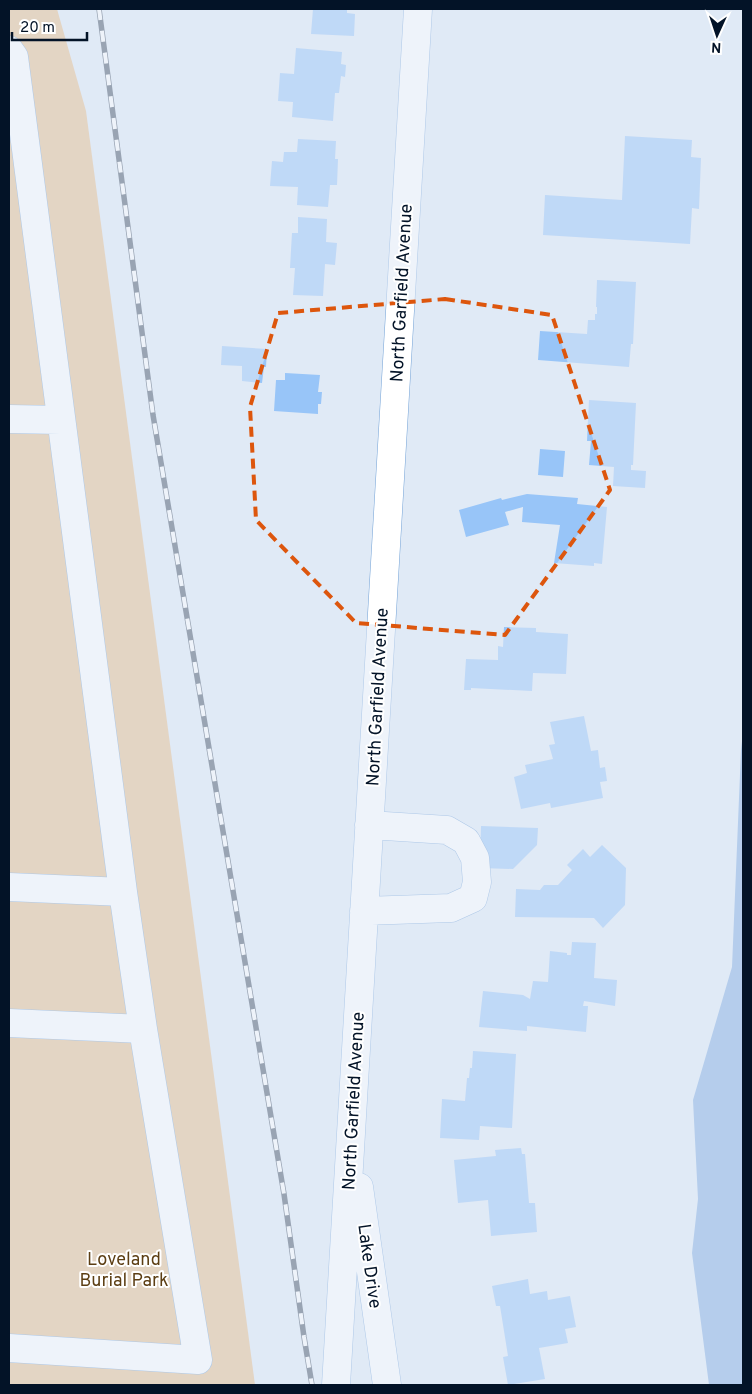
<svg xmlns="http://www.w3.org/2000/svg" width="752" height="1394" font-family="Overpass,sans-serif">
<style>
.green{fill:#e7bc87}
.water{fill:#80acdf}
.building{fill:#98c5f8}
.lines{fill:none;stroke-linecap:round;stroke-linejoin:round}
.minor-casing{stroke:#72a2d7;stroke-width:29}
.minor{stroke:#fff;stroke-width:28}
.rail-casing{stroke:#435163;stroke-width:5.5}
.rail{stroke:#fff;stroke-width:4;stroke-dasharray:11;stroke-linecap:butt}
.marked{fill:none;stroke:#dd560d;stroke-width:4;stroke-dasharray:10 6;stroke-linejoin:round}
.labels{text-anchor:middle;stroke-width:4;stroke-linejoin:round;paint-order:stroke}
.street-label{font-size:18px;fill:#031327;stroke:#fff}
.park-label{font-size:18px;fill:#5c3e13;stroke:#fff}
</style>
<rect width="100%" height="100%" fill="#e0eaf6"/>
<!-- green -->
<path class="green" d="M9,9H57L86,111L255,1385H9Z"/>
<!-- water -->
<path class="water" d="M743,732V1385H709L692,1253L698,1199L693,1100L732,967L741,750Z"/>
<!-- building -->
<path class="building" d="M313,9H347V13L355,14L354,36L311,34Z
M296,48L342,52L341,64L346,65L345,77L341,76L339,93H335L333,121L292,117L293,102L278,101L280,73L294,74Z
M625,136L692,140L691,157L701,158L699,209L692,208L690,244L543,235L545,195L622,200Z
M298,139L336,141L335,159H338L337,185H330L328,207L297,205L298,187L270,186L272,161L283,162L284,152H297Z
M298,217L327,219L326,242L337,243L335,265L325,264L323,296L293,295L295,268H290L292,233H298Z
M597,280L636,282L633,344H631L629,367L538,360L540,331L587,334L588,320H595V314H597V307H596Z
M222,346L267,349L266,367H264L262,383L242,381V366L221,365Z
M285,373L320,375L318,392H322L321,404H318V414L274,411L276,380H285Z
M589,400L636,403L633,465H631V470L646,471L645,488L613,486L614,467L589,465L591,441H587Z
M540,449L565,451L563,477L538,475Z
M527,494L578,498L577,504L607,507L602,564L594,563V566L554,563L560,525L522,522L523,507L505,512L509,525L466,537L459,510L501,498L502,500Z
M504,627L536,628V632L568,634L566,674L533,673L532,691L471,688V690H464L466,659L498,660V646L503,647Z
M584,716L591,751L598,750L600,768L605,767L607,781L600,782L603,798L551,808L550,803L521,809L514,777L527,773L525,765L553,759L549,745L555,744L550,722Z
M481,826L538,828L537,845L513,869L480,868Z
M602,845L626,868L625,905L603,928L594,918L515,917L516,889L540,890L544,885H558L572,870L567,865L583,849L590,857Z
M572,942L596,943L594,978L617,980L615,1006L584,1001L583,1006H588L586,1032L527,1026V1031L479,1027L483,991L523,995L530,999L533,981L548,982L550,951L567,953V955H571Z
M473,1051L516,1054L512,1128L480,1126L479,1140L440,1138L442,1099L465,1101L467,1078H469L470,1068H472Z
M521,1148L522,1154H525L529,1203H535L537,1232L491,1236L488,1200L458,1203L454,1160L496,1156L495,1150Z
M528,1279L530,1294L547,1291L548,1300L570,1296L576,1327L565,1329L568,1343L539,1348L545,1379L508,1385L503,1357L508,1356L500,1306H496L492,1286Z"/>
<g class="lines">
<defs>
<path id="minor" d="M9,50L14,57L123,892L143,1029L198,1360L9,1348
M9,419L61,420
M9,887L123,892
M364,911L451,908L473,898L477,882L475,858L466,841L447,830L369,825
M9,1023L143,1029
M359,1187L387,1385
M336,1385L418,9"/>
</defs>
<!-- minor casing -->
<use href="#minor" class="minor-casing"/>
<!-- minor -->
<use href="#minor" class="minor"/>
<defs>
<path id="rail" d="M99,9L153,415L284,1194L304,1337L312,1385"/>
</defs>
<!-- rail casing -->
<use href="#rail" class="rail-casing"/>
<!-- rail -->
<use href="#rail" class="rail"/>
</g>
<!-- marked area -->
<path d="M0 0H752V1394H0ZM445,299L552,315L610,490L505,635L356,623L256,520L250,407L278,313Z" fill="#e0eaf6" fill-opacity=".55" fill-rule="evenodd"/>
<path class="marked" d="M445,299L552,315L610,490L505,635L356,623L256,520L250,407L278,313Z"/>
<g class="labels">
<!-- street labels -->
<g class="street-label">
<text transform="translate(401 293) rotate(-87)" y="6">North Garfield Avenue</text>
<text transform="translate(377 697) rotate(-87)" y="6">North Garfield Avenue</text>
<text transform="translate(353 1101) rotate(-87)" y="6">North Garfield Avenue</text>
<text transform="translate(370 1266) rotate(82)" y="6">Lake Drive</text>
</g>
<!-- park labels -->
<g class="park-label">
<text x="124" y="1265">Loveland<tspan x="124" dy="21">Burial Park</tspan></text>
</g>
</g>
<!-- border -->
<rect width="752" height="1394" fill="none" stroke="#031327" stroke-width="20"/>
<!-- north arrow -->
<g transform="translate(717 35) rotate(183)" stroke="#ffffff" stroke-width="4" paint-order="stroke">
<path d="M0-4L9 19L0 12L-9 19Z" fill="#031327"/>
<text y="-8" font-size="14" font-weight="bold" text-anchor="middle" fill="#031327">N</text>
</g>
<!-- scale -->
<path d="M12 32v8h75v-8" fill="none" stroke="#031327" stroke-width="2.5"/>
<text x="20" y="32" font-size="15" fill="#031327" stroke="#ffffff" stroke-width="4" paint-order="stroke">20 m</text>
</svg>
